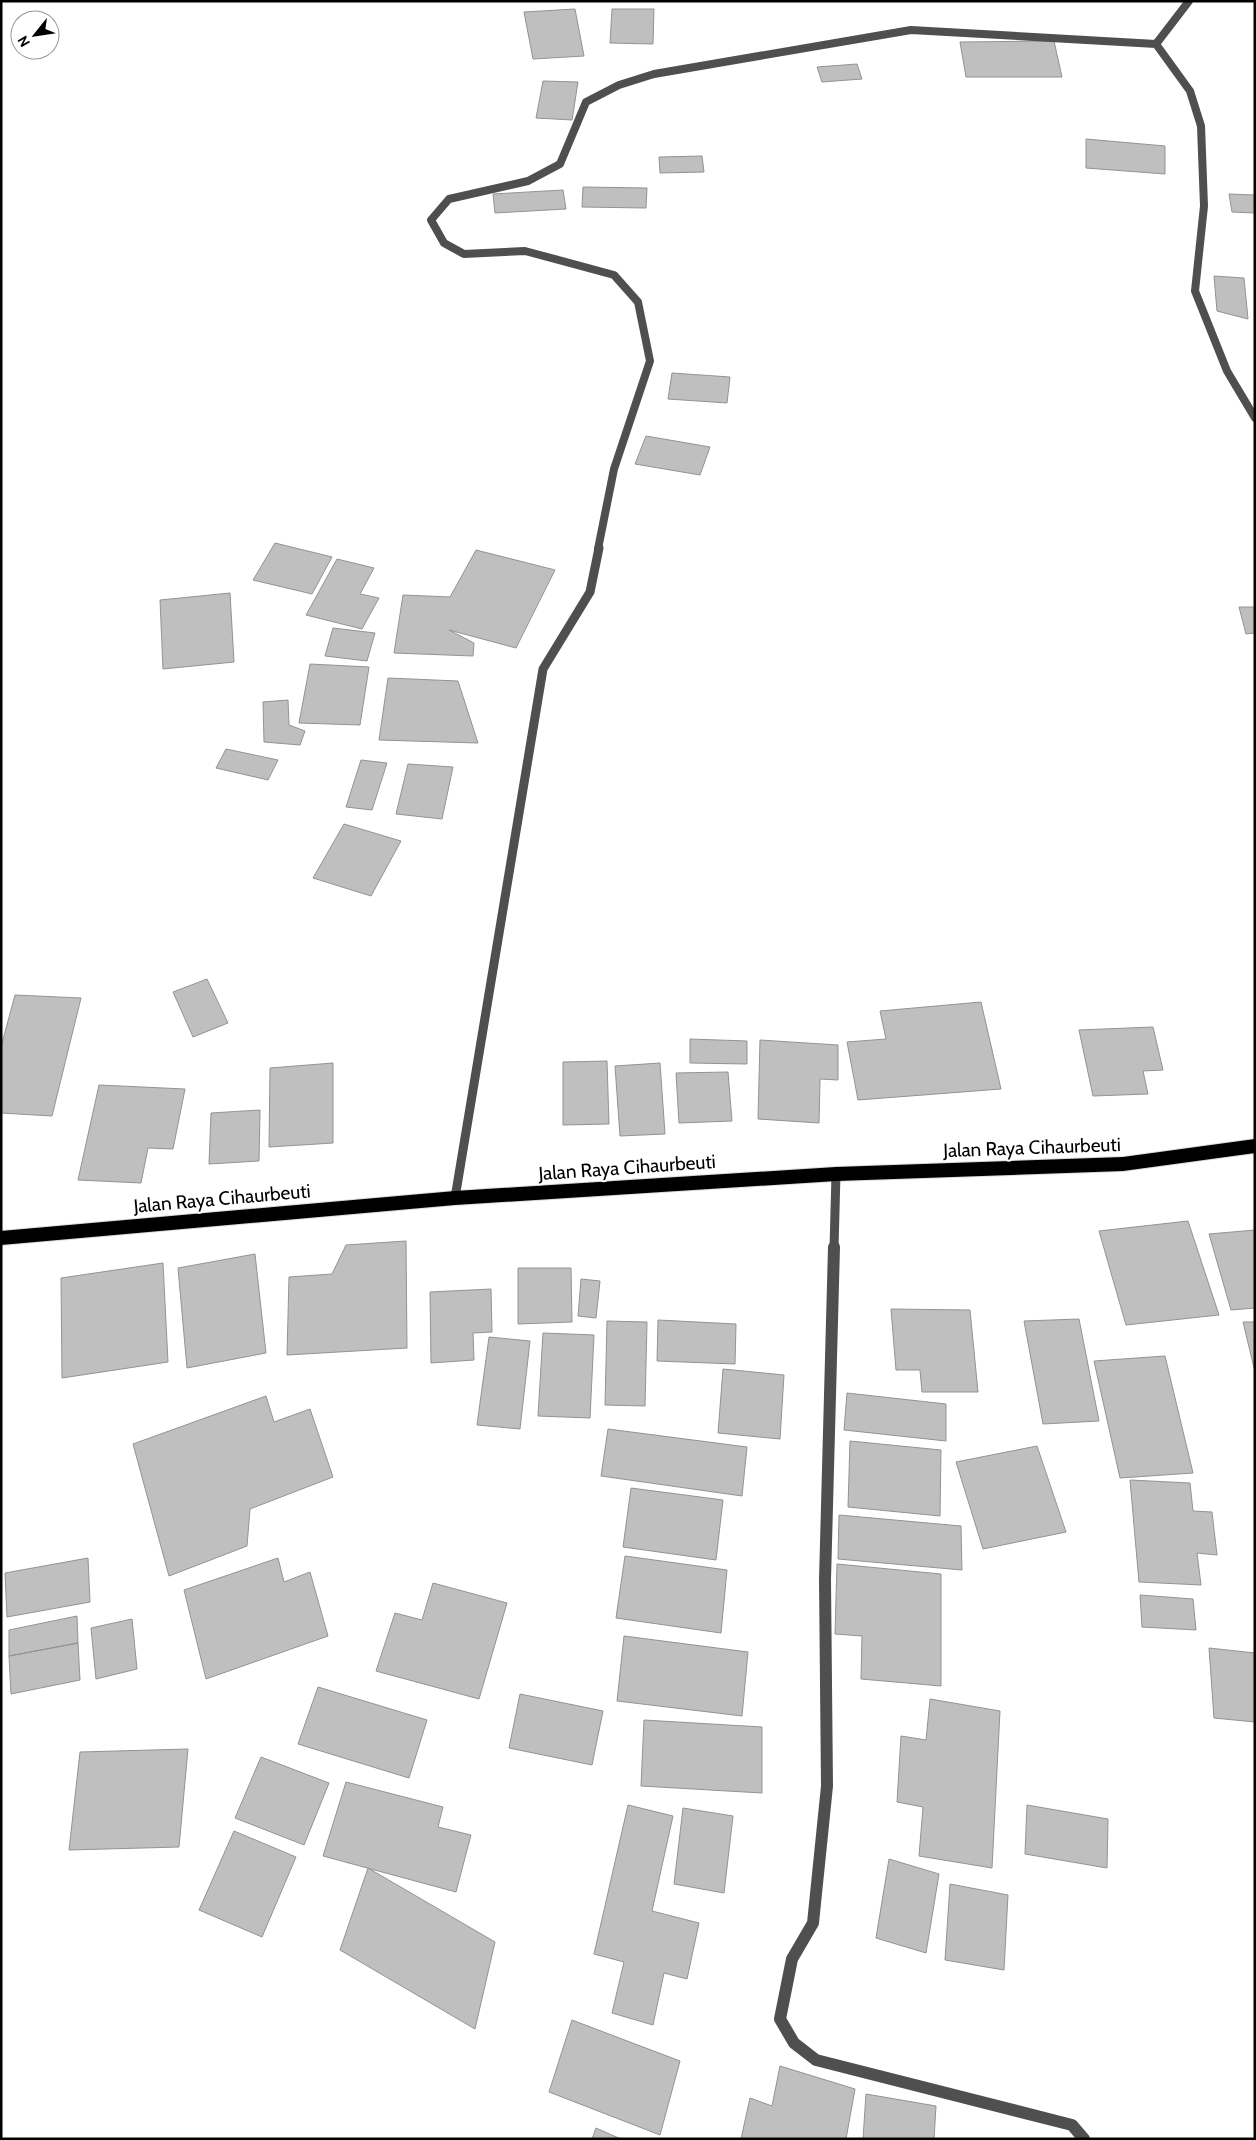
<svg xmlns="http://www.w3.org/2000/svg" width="1256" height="2140" font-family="Cabin,sans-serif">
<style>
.building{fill:#bfbfbf;stroke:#939393}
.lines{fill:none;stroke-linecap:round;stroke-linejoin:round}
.highway-casing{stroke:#dbdbdb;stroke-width:2}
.street-far2{stroke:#4f4f4f;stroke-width:8}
.street-far1{stroke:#4f4f4f;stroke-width:9}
.street{stroke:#4f4f4f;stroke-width:12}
.highway{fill:#000;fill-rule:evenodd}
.labels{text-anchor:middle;stroke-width:4;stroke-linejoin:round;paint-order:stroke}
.street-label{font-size:19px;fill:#000;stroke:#fff}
</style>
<rect width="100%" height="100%" fill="#fff"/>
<!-- building -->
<path class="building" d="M575,9L584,56L533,59L524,12Z
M612,9H654L653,44L610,43Z
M1054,41L1062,77H966L960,42Z
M857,64L862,79L822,82L817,67Z
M543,81L578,82L572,120L536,118Z
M1086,139L1165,146V174L1086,168Z
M702,156L704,172L660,173L659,157Z
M583,187L647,188L646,208L582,207Z
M563,190L566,209L495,213L493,194Z
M1229,194L1255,195V213L1232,212Z
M1214,276L1244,278L1248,319L1217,311Z
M672,373L730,377L727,403L668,399Z
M646,436L710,447L700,475L635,464Z
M275,543L332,557L312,594L253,580Z
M476,550L555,570L516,648L449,630L474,643L473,656L394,653L403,595L450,597Z
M337,559L374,568L360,594L379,598L362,629L306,615Z
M230,593L234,662L163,669L160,600Z
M1239,607H1255V633L1246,634Z
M333,628L375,633L367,661L325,656Z
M310,664L369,667L360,725L299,723Z
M388,678L458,681L478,743L379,740Z
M288,700L289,725L305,731L300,745L264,742L263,702Z
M226,749L278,760L268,780L216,768Z
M361,760L387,763L372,810L346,807Z
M408,764L453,767L442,819L396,814Z
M344,824L401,841L371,896L313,878Z
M207,979L228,1023L193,1037L173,992Z
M15,995L81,998L52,1116L1,1113V1047Z
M981,1002L1001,1089L858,1100L847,1042L886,1039L880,1011Z
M1153,1027L1163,1070L1143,1071L1148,1094L1093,1096L1079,1030Z
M690,1039L747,1041V1064L690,1063Z
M760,1040L838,1045V1080L820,1079L819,1123L758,1119Z
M607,1061L609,1124L563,1125V1062Z
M333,1063V1143L269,1147L270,1068Z
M660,1063L665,1134L620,1136L615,1066Z
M728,1072L732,1121L679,1123L676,1073Z
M99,1085L185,1089L173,1149L148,1148L141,1183L78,1180Z
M260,1110L259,1161L209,1164L211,1113Z
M1188,1221L1219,1315L1126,1325L1099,1231Z
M1255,1230V1308L1231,1310L1209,1234Z
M406,1241L407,1348L287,1355L289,1277L332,1274L346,1245Z
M255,1254L266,1353L187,1368L178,1268Z
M163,1263L168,1362L62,1378L61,1278Z
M518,1268H571L572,1322L518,1324Z
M581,1279L600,1281L596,1318L578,1316Z
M491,1289L492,1332L473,1333L474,1360L431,1363L430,1292Z
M891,1309L970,1310L978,1392H922L920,1370H896Z
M1079,1319L1099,1421L1043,1424L1024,1321Z
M658,1320L736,1324L735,1364L657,1361Z
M607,1321L647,1322L645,1406L605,1405Z
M1243,1322H1255V1372Z
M543,1333L594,1335L590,1418L538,1416Z
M489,1337L530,1341L520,1429L477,1425Z
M1165,1356L1193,1473L1120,1478L1094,1361Z
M723,1369L784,1375L780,1439L718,1433Z
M847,1393L946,1404V1441L844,1430Z
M266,1396L274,1422L310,1409L333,1477L250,1509L247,1546L169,1576L133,1444Z
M608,1429L747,1447L742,1496L601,1476Z
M850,1441L941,1450L940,1516L848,1507Z
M1037,1446L1066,1532L983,1549L956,1462Z
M1130,1480L1190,1483L1193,1511L1212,1512L1217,1555L1197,1553L1201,1585L1139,1582Z
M631,1488L723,1500L716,1560L623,1547Z
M839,1515L961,1526L962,1570L838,1559Z
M625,1556L727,1570L721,1633L616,1618Z
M88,1558L90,1602L7,1617L5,1573Z
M278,1558L284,1582L310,1572L328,1636L206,1679L184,1590Z
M837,1564L941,1574V1686L861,1679L862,1636L835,1634Z
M433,1583L507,1603L479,1699L376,1671L395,1613L422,1620Z
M1140,1595L1193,1599L1196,1630L1142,1627Z
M77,1616L78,1643L9,1656V1630Z
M132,1619L137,1669L96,1679L91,1628Z
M624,1636L748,1652L742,1716L617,1701Z
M78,1643L80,1680L11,1694L9,1656Z
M1209,1648L1255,1653V1722L1214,1718Z
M318,1687L427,1720L409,1778L298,1744Z
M520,1694L603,1711L592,1765L509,1748Z
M930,1699L1000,1711L992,1868L919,1856L923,1807L897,1802L901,1736L926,1740Z
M644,1720L762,1727V1793L641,1786Z
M188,1749L179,1847L69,1850L80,1752Z
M261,1757L329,1783L304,1845L235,1818Z
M346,1782L443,1807L438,1827L471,1835L456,1892L323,1856Z
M628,1805L673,1816L652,1911L699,1923L687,1979L664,1973L653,2025L612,2013L624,1962L594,1954Z
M1027,1805L1108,1819L1107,1868L1025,1854Z
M683,1808L733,1816L724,1893L674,1884Z
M234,1831L296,1857L262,1937L199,1910Z
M889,1859L939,1874L926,1953L876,1938Z
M368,1868L495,1942L475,2029L340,1950Z
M950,1884L1008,1895L1004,1970L945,1960Z
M572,2020L680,2061L660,2135L549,2092Z
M780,2066L855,2089L846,2139H741L750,2098L772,2106Z
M866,2094L936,2106L934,2139H863Z
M596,2128L621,2139H592Z"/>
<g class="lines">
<defs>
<path id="highway" d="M1255,1139V1153L1123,1171L836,1181L455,1205L1,1245V1231L455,1191L836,1167L1123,1157Z"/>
</defs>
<!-- highway casing -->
<use href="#highway" class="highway-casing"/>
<!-- street-far2 -->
<path class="street-far2" d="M1189,1L1156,44L1190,91L1201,126L1204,206L1195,291L1227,371L1255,418
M598,549L614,469L650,361L638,302L614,275L525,251L464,254L444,243L431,220L449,199L528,181L560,164L586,102L619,85L654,74L911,30L1156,44"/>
<!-- street-far1 -->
<path class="street-far1" d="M455,1198L543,669L590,592L599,548
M834,1248L836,1174"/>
<!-- street -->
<path class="street" d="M834,1247L825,1580L827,1786L813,1923L792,1959L780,2019L794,2043L816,2060L1072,2125L1084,2139"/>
<!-- highway -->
<use href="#highway" class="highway"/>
</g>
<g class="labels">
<!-- street labels -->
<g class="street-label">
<text transform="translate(1032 1147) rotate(-2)" y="7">Jalan Raya Cihaurbeuti</text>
<text transform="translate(627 1167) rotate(-4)" y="7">Jalan Raya Cihaurbeuti</text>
<text transform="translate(222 1198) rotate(-5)" y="7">Jalan Raya Cihaurbeuti</text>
</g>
</g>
<!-- border -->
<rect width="1256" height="2140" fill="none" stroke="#000000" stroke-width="5"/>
<!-- north arrow -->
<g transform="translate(35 35) rotate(240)"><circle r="24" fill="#ffffff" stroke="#999999"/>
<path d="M0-4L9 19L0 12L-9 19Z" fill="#000000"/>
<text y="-8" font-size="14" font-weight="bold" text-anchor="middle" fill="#000000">N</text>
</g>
</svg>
